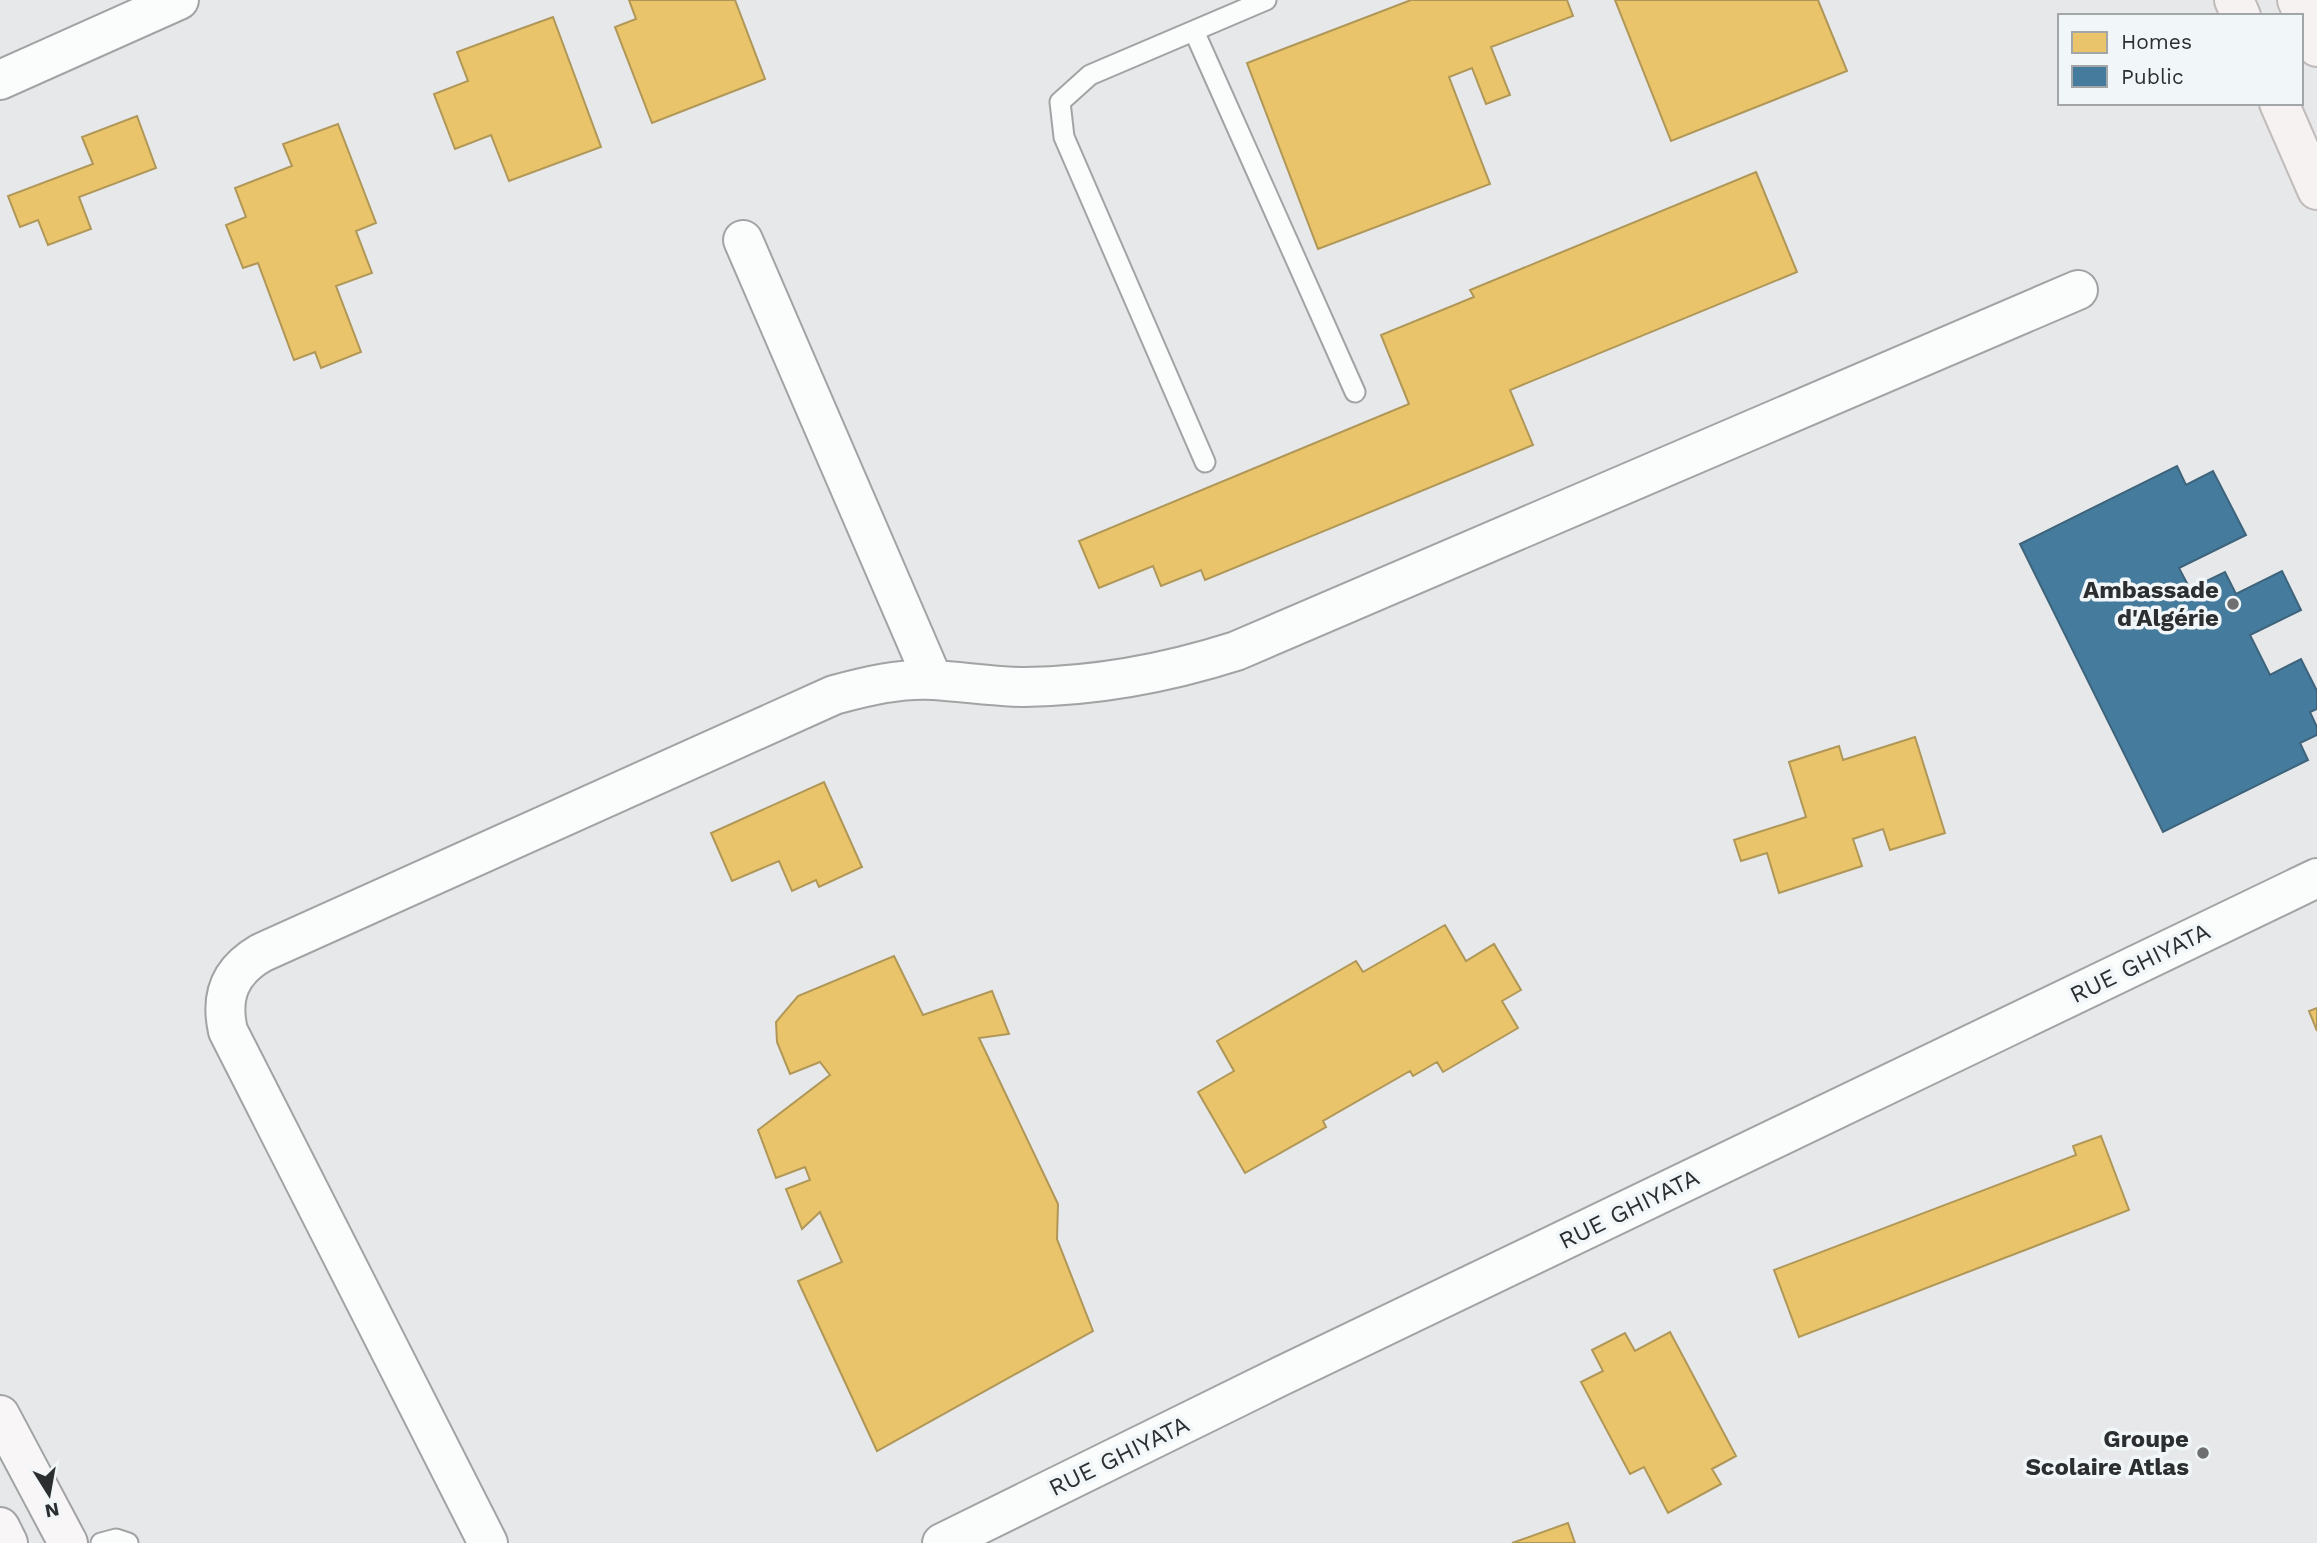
<svg xmlns="http://www.w3.org/2000/svg" width="2317" height="1543" font-family="'Work Sans',sans-serif">
<style>
.homes{fill:#e9c46a;stroke:#b09758;stroke-width:2}
.public{fill:#457b9d;stroke:#3e647c;stroke-width:2}
.lines{fill:none;stroke-linecap:round;stroke-linejoin:round}
.lane-casing{stroke:#a1a3a4;stroke-width:23}
.street-casing{stroke:#a1a3a4;stroke-width:42}
.secondary-casing{stroke:#a1a3a4;stroke-width:42}
.primary-casing{stroke:#c2bbbb;stroke-width:42}
.lane{stroke:#fbfcfc;stroke-width:19}
.street{stroke:#fbfcfc;stroke-width:38}
.secondary{stroke:#f9f6f7;stroke-width:38}
.primary{stroke:#f6f2f2;stroke-width:38}
.poi-dot{fill:#6d6f70;stroke:#f1f6f9;stroke-width:2.5}
.labels{text-anchor:middle;stroke-width:7;stroke-linejoin:round;paint-order:stroke}
.poi-label{font-size:24px;font-weight:bold;fill:#2c2e2f;stroke:#f1f6f9;text-anchor:end}
.street-label{font-size:24px;fill:#2c2e2f;stroke:#f1f6f9}
</style>
<rect width="100%" height="100%" fill="#e6e8ea"/>
<!-- homes -->
<path class="homes" d="M629,0H735L765,79L652,123L615,27L636,19Z
M1411,0H1567L1573,16L1491,47L1510,95L1486,104L1472,68L1449,77L1490,184L1318,249L1247,63Z
M1615,0H1818L1847,71L1671,141Z
M553,17L601,147L509,181L491,135L455,149L434,94L468,81L457,52Z
M137,116L156,168L79,197L91,229L48,245L38,220L20,227L8,196L93,164L82,137Z
M338,124L376,223L356,231L372,273L336,286L361,352L321,368L315,352L294,360L258,263L243,268L226,225L246,217L235,188L292,166L283,144Z
M1756,172L1797,272L1510,390L1533,445L1205,580L1201,570L1161,586L1153,566L1099,588L1079,541L1409,404L1381,335L1474,297L1470,290Z
M1915,737L1945,833L1890,850L1883,829L1853,839L1862,866L1779,893L1767,853L1741,861L1734,840L1806,817L1789,762L1839,746L1843,760Z
M824,782L862,867L819,887L816,880L792,891L779,861L732,881L711,833Z
M1445,925L1466,961L1494,944L1521,990L1502,1001L1518,1028L1443,1072L1437,1062L1413,1076L1410,1071L1323,1121L1326,1127L1245,1173L1198,1092L1234,1071L1217,1041L1356,961L1363,972Z
M894,956L923,1015L992,991L1009,1034L979,1038L1058,1204L1057,1239L1093,1331L877,1451L798,1281L842,1262L820,1212L802,1229L786,1189L810,1180L805,1167L776,1178L758,1130L830,1075L820,1062L790,1074L777,1042L776,1022L798,996Z
M2317,1008V1031L2309,1011Z
M2101,1136L2129,1210L1799,1337L1774,1270L2076,1155L2073,1146Z
M1670,1332L1736,1456L1712,1469L1721,1484L1668,1513L1644,1467L1630,1474L1581,1382L1603,1371L1592,1350L1625,1333L1635,1351Z
M1568,1523L1575,1543H1512Z"/>
<!-- public -->
<path class="public" d="M2177,466L2186,485L2213,471L2246,535L2179,568L2190,589L2225,572L2236,594L2282,571L2301,610L2250,635L2270,675L2301,659L2317,691V709L2310,712L2317,727V735L2300,743L2308,760L2163,832L2020,544Z"/>
<g class="lines">
<defs>
<path id="lane" d="M1194,31L1355,392
M1205,462L1064,137L1060,102L1090,75L1266,0
M101,1543L116,1539L128,1543"/>
<path id="street" d="M0,80L179,0
M743,240L933,680
M488,1543L228,1031C220,996 230,971 261,953L834,695C867,686 900,678 934,680C965,682 995,687 1025,687C1098,686 1167,673 1236,651L2078,290
M942,1543L1279,1377L2317,878"/>
<path id="secondary" d="M0,1415L68,1543
M0,1527L8,1543"/>
<path id="primary" d="M2234,0L2241,16
M2297,0L2317,47
M2279,103L2317,190"/>
</defs>
<!-- lane casing -->
<use href="#lane" class="lane-casing"/>
<!-- street casing -->
<use href="#street" class="street-casing"/>
<!-- secondary casing -->
<use href="#secondary" class="secondary-casing"/>
<!-- primary casing -->
<use href="#primary" class="primary-casing"/>
<!-- lane -->
<use href="#lane" class="lane"/>
<!-- street -->
<use href="#street" class="street"/>
<!-- secondary -->
<use href="#secondary" class="secondary"/>
<!-- primary -->
<use href="#primary" class="primary"/>
</g>
<!-- markers -->
<g class="poi-dot">
<circle cx="2233" cy="604" r="7"/>
<circle cx="2203" cy="1453" r="7"/>
</g>
<g class="labels">
<!-- poi labels -->
<g class="poi-label">
<text x="2219" y="598">Ambassade<tspan x="2219" dy="28">d'Algérie</tspan></text>
<text x="2189" y="1447">Groupe<tspan x="2189" dy="28">Scolaire Atlas</tspan></text>
</g>
<!-- street labels -->
<g class="street-label">
<text transform="translate(2140 963) rotate(-26)" y="8">RUE GHIYATA</text>
<text transform="translate(1629 1209) rotate(-26)" y="8">RUE GHIYATA</text>
<text transform="translate(1119 1456) rotate(-26)" y="8">RUE GHIYATA</text>
</g>
</g>
<!-- legend -->
<rect x="2058" y="14" width="245" height="91" fill="#f1f6f9" stroke="#a2a6a8" stroke-width="2"/>
<rect x="2072" y="32" width="35" height="21" fill="#e9c46a" stroke="#a2a6a8" stroke-width="2"/>
<text x="2121" y="49" font-size="21" fill="#2c2e2f">Homes</text>
<rect x="2072" y="66" width="35" height="21" fill="#457b9d" stroke="#a2a6a8" stroke-width="2"/>
<text x="2121" y="84" font-size="21" fill="#2c2e2f">Public</text>
<!-- north arrow -->
<g transform="translate(49 1494) rotate(169)" stroke="#f1f6f9" stroke-width="5" paint-order="stroke">
<path d="M0-5L12 26L0 18L-12 26Z" fill="#2c2e2f"/>
<text y="-10" font-size="19" font-weight="bold" text-anchor="middle" fill="#2c2e2f">N</text>
</g>
</svg>
